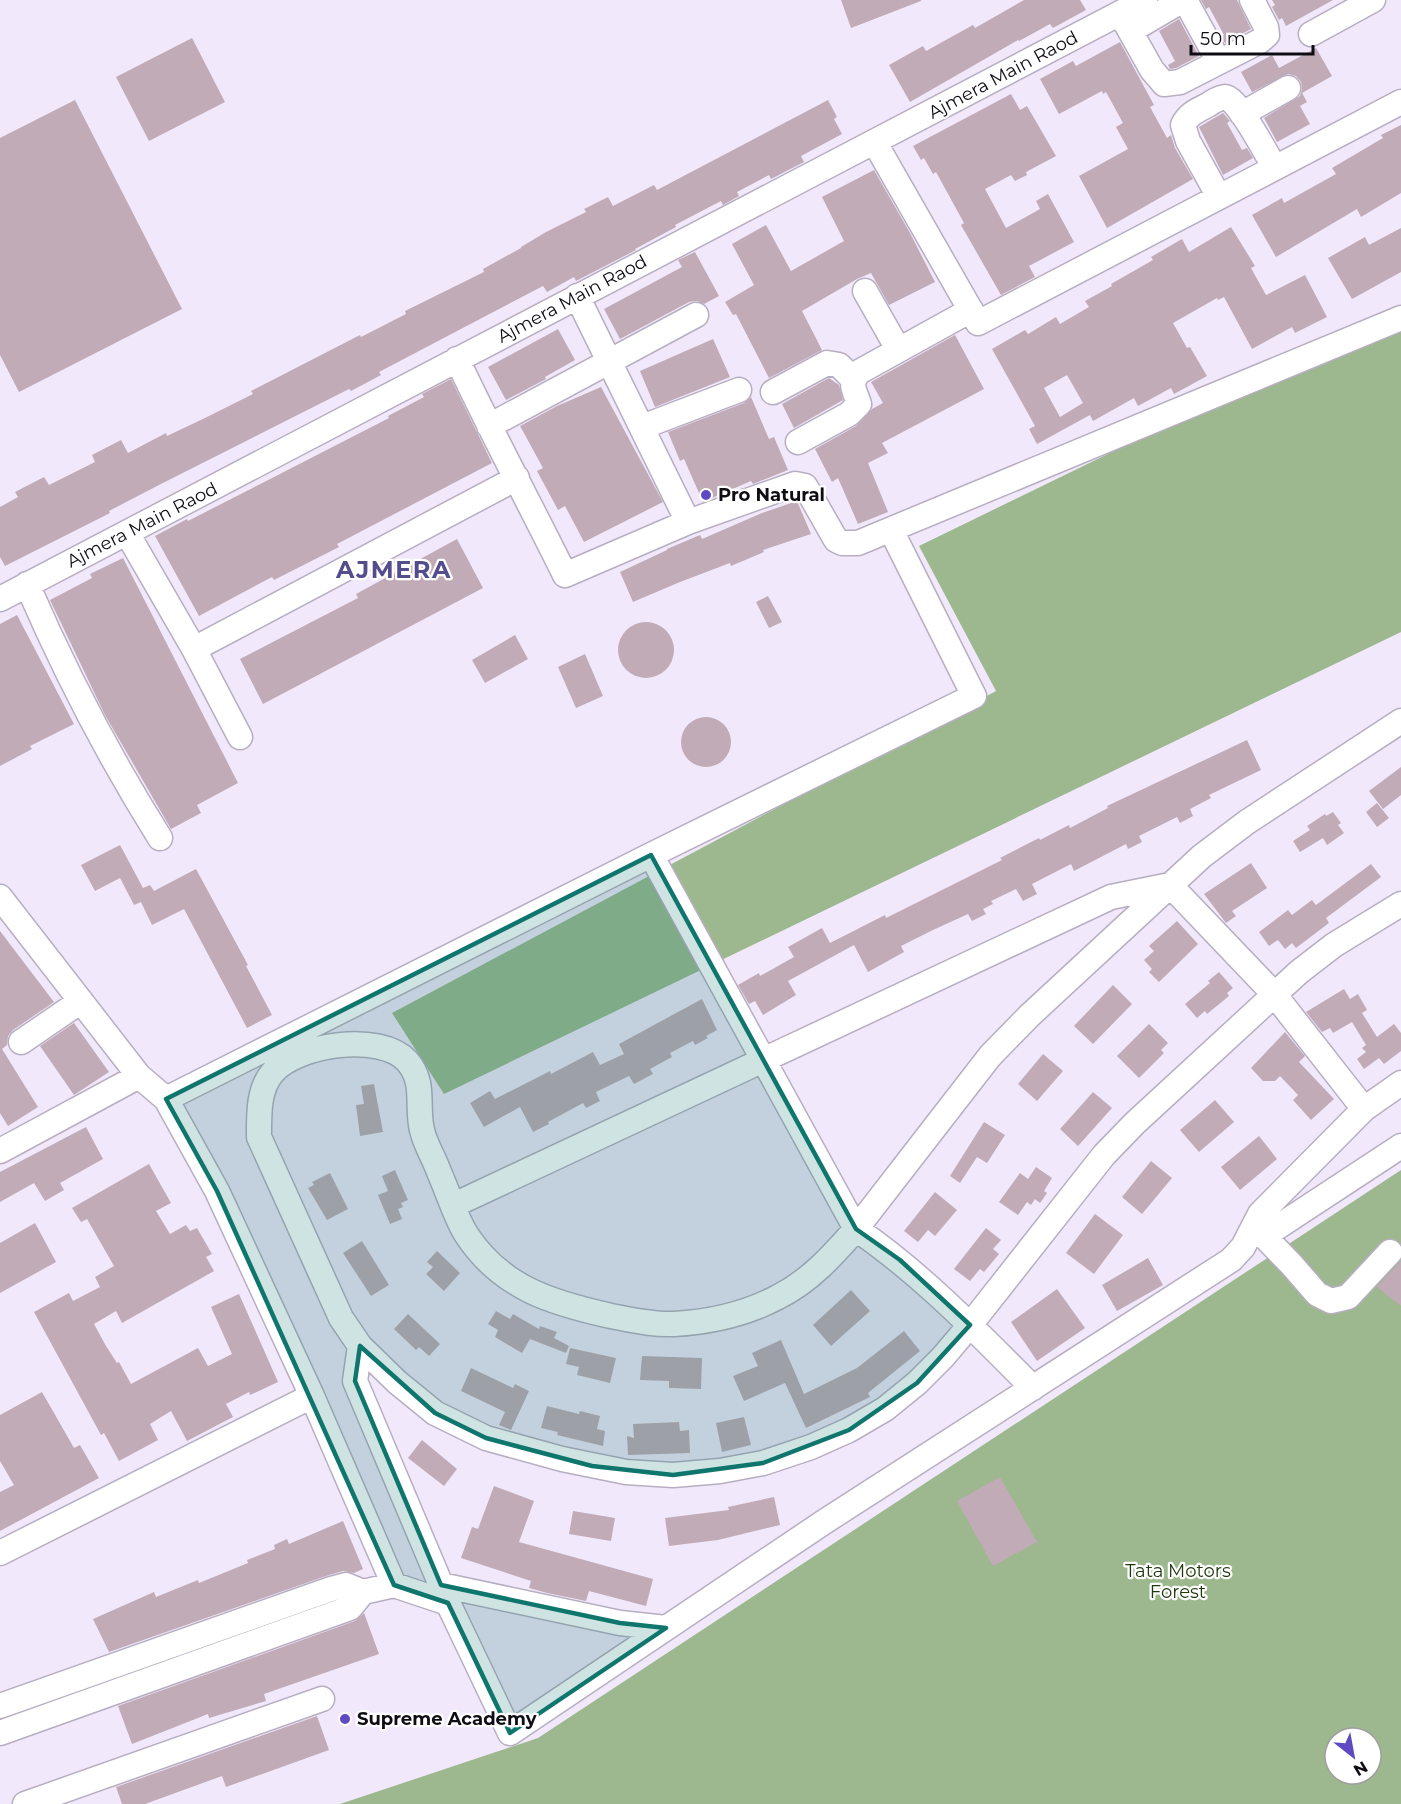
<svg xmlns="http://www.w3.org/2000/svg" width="1401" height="1804" font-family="Montserrat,sans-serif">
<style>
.forest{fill:#9db88f;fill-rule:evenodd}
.building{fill:#c1abb6;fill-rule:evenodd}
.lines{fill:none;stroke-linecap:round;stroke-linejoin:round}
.minor-casing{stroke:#b7aec1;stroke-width:27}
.minor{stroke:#fff;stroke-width:24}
.marked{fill:#0f766e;fill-opacity:0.2;stroke:#0f766e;stroke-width:4.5;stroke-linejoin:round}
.poi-dot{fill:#5f4ac3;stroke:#fff;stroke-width:2}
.labels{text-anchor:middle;stroke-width:4.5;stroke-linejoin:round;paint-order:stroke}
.street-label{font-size:18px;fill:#0f0c13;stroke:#fff}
.poi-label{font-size:18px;font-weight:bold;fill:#0f0c13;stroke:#fff;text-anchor:start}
.park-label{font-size:18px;fill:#1d380b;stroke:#fff}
.district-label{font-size:24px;font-weight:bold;letter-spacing:1.5px;fill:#534d8c;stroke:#fff}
</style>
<rect width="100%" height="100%" fill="#f1e8fc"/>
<!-- forest -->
<path class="forest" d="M1401,311V632L444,1094L392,1013L996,691L919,546Z
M1401,1170V1804H340L538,1738ZM1335,1738H1371V1774H1335Z"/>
<!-- building -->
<path class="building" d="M841,0H921V1L851,28Z
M1024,0H1080L1086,10L1053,28L1050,24L1019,41L1018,40L910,102L889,65L923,46L926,51L973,25L975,28Z
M1201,0H1237L1251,29L1225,43L1221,37L1224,35L1209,7L1206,9Z
M1272,0H1333L1286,26L1282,18L1279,20L1272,7L1275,5Z
M1179,19L1199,56L1176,68L1170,69L1168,65L1175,61L1159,31Z
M192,38L225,102L149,141L116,77Z
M1120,42L1154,105L1150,107L1167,138L1171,135L1175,148L1193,179L1107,228L1079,176L1128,149L1116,127L1123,123L1106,92L1103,94L1102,91L1059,114L1040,79L1073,61L1076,66Z
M1316,48L1332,76L1302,93L1307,102L1300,106L1310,124L1277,142L1264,118L1300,96L1302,89L1301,82L1296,76L1288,74L1252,92L1241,72L1272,55L1279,68Z
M1011,94L1020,110L1027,106L1056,156L1026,172L1027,175L1015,181L1011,175L985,189L1006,228L1040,209L1036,201L1048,194L1074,242L1029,266L1035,277L1001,295L961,225L964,223L936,172L933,174L924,158L921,160L913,146Z
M75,100L182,309L19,392L0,355V138Z
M828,100L837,117L834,119L842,134L801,156L804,162L771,179L769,175L737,192L739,196L723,205L721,201L675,225L676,227L635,249L636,250L576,281L574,277L547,292L543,286L379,372L381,375L351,391L349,389L157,486L109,511L110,513L5,566L0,557V507L18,497L15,492L44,477L49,485L95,462L92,455L121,440L128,453L166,433L167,436L207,417L253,394L251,391L360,335L361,337L406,314L405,311L484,272L483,269L521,248V247L546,232L586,212L584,209L608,197L613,206L654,185L657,190Z
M1223,113L1230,121L1227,123L1242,150L1247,148L1253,158L1223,175L1199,127Z
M1401,125V193L1361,217L1357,209L1276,257L1252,215L1282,198L1284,203L1336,174L1332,168L1383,138L1381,135Z
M874,170L910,233L935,282L889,305L871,273L857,279L802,311L822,350L769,378L736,314L733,315L725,302L754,285L732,244L766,225L791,271L844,241L822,197Z
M1231,227L1255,266L1251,268L1266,295L1305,275L1327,317L1295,333L1292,327L1252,349L1224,297L1218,300L1217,298L1173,323L1187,348L1190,347L1207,376L1174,394L1171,388L1138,406L1134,398L1093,421L1090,415L1037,444L1029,429L1035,426L992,349L1025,330L1028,334L1056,317L1060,324L1089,307L1085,301L1112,286L1111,284L1153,260L1151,257L1182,239L1189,252ZM1067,375L1083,403L1060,417L1044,388Z
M1401,228V272L1352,299L1328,258L1365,237L1369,245Z
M695,252L719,296L704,304L697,301L689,302L620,339L604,309L682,267L678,260Z
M558,329L575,360L545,377L546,379L506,400L488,367Z
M955,335L984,389L882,443L888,453L868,463L888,512L858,524L838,478L832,482L815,449L856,426L872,409L883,403L871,382Z
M713,339L730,377L655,407L640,371Z
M829,378L839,385L843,400L794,428L782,404Z
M451,379L492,463L337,544L339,547L274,580L272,577L199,616L155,536L187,519L188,521L389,418L388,416L424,397L422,394Z
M601,387L663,502L584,542L565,506L558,510L537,471L543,468L520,426L557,406Z
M751,397L769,439L774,437L788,470L753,484L751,481L703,502L684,459L680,461L668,432L744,403Z
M797,501L811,534L763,550L764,552L731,566L730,563L680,582L633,602L620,572L667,550V549L700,535L702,539L762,513Z
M457,539L483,588L263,704L240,659L358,598L356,594Z
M123,558L238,783L197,805L201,813L171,829L105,715L50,600L92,578L90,574Z
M768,596L782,622L769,628L756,602Z
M17,615L74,724L30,746L32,749L0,766V624Z
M618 650a28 28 0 1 1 56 0a28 28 0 1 1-56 0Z
M515,635L528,659L485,683L472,660Z
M585,654L603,696L576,708L558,667Z
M681 742a25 25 0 1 1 50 0a25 25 0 1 1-50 0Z
M1247,740L1261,770L1209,795L1211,798L1190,809L1193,816L1180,823L1177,817L1139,836L1142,842L1128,849L1126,844L1074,871L1071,864L1032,884L1037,894L1023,901L1016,889L991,901L993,904L983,909L986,914L972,921L968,914L933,930L901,946L904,952L868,972L854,945L788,981L796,995L763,1015L755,1001L749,1004L738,985L759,973L760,976L794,957L788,947L822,928L830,943L885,915L886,918L1002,860L1000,858L1039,838L1040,840L1069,825L1070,828L1108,808L1107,806Z
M1401,767V795L1383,809L1369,791Z
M1377,803L1389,818L1377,827L1366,812Z
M1333,812L1341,823L1338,825L1344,833L1327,845L1323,838L1300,852L1293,841L1310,830L1307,826L1325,814L1326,816Z
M120,845L143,888L150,885L154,891L196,869L248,965L246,966L272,1015L247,1028L184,909L152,925L141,902L134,905L120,878L95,891L81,865Z
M1251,863L1267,888L1232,911L1236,916L1226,923L1204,894Z
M1371,864L1381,877L1326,918L1329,923L1296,948L1292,943L1285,949L1278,940L1269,946L1259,932L1288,910L1292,915L1312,900L1316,905Z
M1177,921L1198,944L1159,982L1149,972L1152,969L1144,960L1154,951L1149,946Z
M0,931L54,1002L13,1030L8,1036L7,1045L2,1049L38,1107L8,1126L0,1113Z
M1219,972L1233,988L1227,993L1229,996L1207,1014L1205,1011L1197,1018L1185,1004L1210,983L1208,981Z
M1113,985L1132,1004L1093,1044L1074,1026Z
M1344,989L1350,999L1358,994L1367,1010L1362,1013L1377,1037L1394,1024L1401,1033V1051L1384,1064L1379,1058L1364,1069L1357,1059L1366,1052L1362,1048L1366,1045L1352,1022L1333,1033L1330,1028L1322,1032L1306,1012Z
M702,999L717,1030L706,1036L708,1038L695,1045L693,1041L670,1053L672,1057L650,1069L653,1074L634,1084L629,1076L596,1092L600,1101L586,1108L583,1103L548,1122L549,1124L533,1132L520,1107L484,1127L470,1103L490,1091L495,1099L550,1071L551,1074L593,1052L600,1065L624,1054L619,1044Z
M74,1023L109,1072L74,1095L40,1046Z
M1149,1024L1168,1043L1161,1050L1164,1053L1139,1078L1117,1056Z
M1285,1032L1305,1056L1299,1062L1334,1099L1311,1120L1293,1100L1298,1095L1280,1076L1275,1081H1263L1251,1068Z
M1043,1054L1063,1071L1037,1101L1018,1084Z
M374,1084L383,1132L360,1136L356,1105L364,1104L361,1086Z
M1093,1092L1112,1108L1078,1146L1060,1129Z
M1215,1100L1234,1122L1199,1152L1180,1130Z
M984,1122L1005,1135L987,1163L977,1157L960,1183L950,1176Z
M86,1127L103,1159L60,1183L64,1190L45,1201L34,1183L0,1202V1172Z
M1259,1136L1277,1159L1240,1190L1221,1167Z
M1151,1161L1172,1178L1142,1214L1122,1197Z
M149,1164L171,1203L156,1211L170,1234L186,1225L190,1231L197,1228L212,1254L206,1257L214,1271L122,1323L116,1311L94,1324L106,1346L117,1363L119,1362L131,1384L198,1348L208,1366L232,1354L211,1307L239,1294L278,1382L250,1395L249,1392L226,1404L233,1417L187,1441L171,1411L150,1424L158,1440L119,1461L104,1433L101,1435L34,1312L69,1293L73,1301L100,1287L95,1277L114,1266L87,1219L81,1222L72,1208Z
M1036,1167L1052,1178L1044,1191L1047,1193L1040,1203L1035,1199L1031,1205L1027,1202L1018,1215L999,1202L1020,1173L1028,1179Z
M395,1170L408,1200L401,1203L403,1207L398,1209L402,1219L390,1224L378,1195L388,1191L382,1176Z
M330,1173L348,1209L327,1220L308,1188L314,1185L312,1182Z
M935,1192L957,1210L935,1236L928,1230L918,1242L904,1231Z
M1095,1214L1123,1235L1094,1274L1066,1253Z
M35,1223L56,1262L0,1293V1243Z
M986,1228L1001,1240L993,1249L999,1254L984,1272L980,1269L970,1281L954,1269Z
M362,1241L389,1285L371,1296L343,1253Z
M437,1251L460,1273L444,1291L426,1274L433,1267L427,1262Z
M1148,1258L1163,1285L1117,1311L1102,1285Z
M1401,1261V1306L1377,1287Z
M1057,1289L1085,1328L1037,1361L1011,1322Z
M851,1290L870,1311L831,1346L813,1325Z
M496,1311L510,1319L513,1314L539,1329L540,1326L557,1332L554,1338L569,1346L566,1353L530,1339L522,1353L495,1337L498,1330L488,1324Z
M408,1314L440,1344L429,1356L419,1347L416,1350L394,1329Z
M904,1331L920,1351L868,1393L870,1397L806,1428L785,1383L744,1401L733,1376L758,1366L752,1353L781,1340L804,1394L857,1368Z
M570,1348L616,1358L610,1383L577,1375L579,1367L566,1364Z
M642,1356L702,1358L701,1389L669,1388V1381L640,1380Z
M471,1368L513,1388L515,1384L529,1391L511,1430L499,1425L505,1412L461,1391Z
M42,1392L74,1448L80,1445L99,1478L0,1531V1492L14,1485L0,1461V1415Z
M547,1406L579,1414L580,1411L600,1416L597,1429L605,1431L603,1446L557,1435L558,1432L541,1428Z
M744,1417L751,1445L722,1452L716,1423Z
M679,1422L680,1431L689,1430L690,1453L628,1455L627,1436L634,1438L633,1424Z
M422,1440L457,1469L444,1486L408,1458Z
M1000,1477L1037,1542L993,1566L957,1501Z
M494,1486L534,1501L519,1542L653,1579L646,1606L589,1591L586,1601L547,1593L529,1588L531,1581L461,1558L472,1527L478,1529Z
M774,1497L780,1525L718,1540L669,1546L665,1518L729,1510L728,1507Z
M573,1511L615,1518L611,1541L569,1534Z
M343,1521L363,1569L354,1573L343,1571L326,1576L109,1652L93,1619L154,1592L156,1597L198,1580L199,1583L248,1563L247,1560L275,1549L274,1545L287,1539L289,1544Z
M364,1613L379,1654L264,1694L266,1701L209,1718L208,1714L132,1744L118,1706L355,1621Z
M317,1716L329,1750L226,1787L222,1776L145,1804H122L116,1787Z"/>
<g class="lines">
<defs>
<path id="minor" d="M1185,0L1219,62
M1120,13L1152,70L1164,84L1180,82L1260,41L1267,35L1266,27L1252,0
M1130,31L1183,0
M1311,34L1373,0
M1242,114L1288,88
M875,143L978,323L1401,102
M1219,197L1188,141L1183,125C1188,114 1198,110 1208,105C1212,102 1219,98 1225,97C1237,97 1268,157 1275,168
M865,291L898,349
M577,296L688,522
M457,359C491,432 529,502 565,575L688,522L795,484L805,486L808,491L836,540L842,543H858L1401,318
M773,392L827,363L839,365L853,379
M489,426L696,315
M642,427L739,390
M798,442L849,414L859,404C855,390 848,385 859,372L971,310
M127,533L194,649L240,737
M27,584C65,672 109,757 160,838
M0,599L1145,0
M194,649L517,478
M1401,721L1247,822L1202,856L1029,1016L990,1056L856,1229C833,1255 810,1281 778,1297C746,1314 710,1322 674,1324C653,1325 632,1320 611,1316C552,1303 501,1288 466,1234C455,1216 448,1192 439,1172C434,1158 425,1144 422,1130C416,1106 426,1082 407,1061C380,1032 298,1044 273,1072C258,1089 259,1115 259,1137L341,1318L360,1346L397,1382L435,1413L486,1438L562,1459L626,1472L673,1475L720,1471L763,1463L811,1447L849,1430L885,1409L917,1383L943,1357L970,1325L1104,1155L1135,1123L1299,972L1334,945L1401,904
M651,855L856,1229C922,1274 977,1332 1033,1388
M0,897L139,1076L166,1099L217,1191L312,1396L394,1585
M21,1042L81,1001
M166,1099L651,855L974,696L891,530
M0,1151L139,1076
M454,1205L1111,897L1170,885L1274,994L1364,1109
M1254,1226L1291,1264L1317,1294L1331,1301L1348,1297L1390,1252
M1264,1236L1401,1146
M360,1346L355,1381L441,1585L620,1623L666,1628
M0,1553L312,1396
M0,1706L331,1589L346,1585L363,1592L394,1585L448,1603L510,1733L824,1522L1231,1260L1243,1247L1260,1214L1364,1109L1401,1083
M0,1733L350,1608L363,1592
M25,1804L322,1699"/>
</defs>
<!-- minor casing -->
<use href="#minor" class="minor-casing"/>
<!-- minor -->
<use href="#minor" class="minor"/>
</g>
<!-- marked area -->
<path class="marked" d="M651,855L856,1229L900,1260L970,1325L917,1383L849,1430L763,1463L673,1475L592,1466L486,1438L435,1413L360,1346L355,1381L441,1585L620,1623L666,1628L510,1733L448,1603L394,1585L217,1191L166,1099Z"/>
<!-- markers -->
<g class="poi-dot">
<circle cx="706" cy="495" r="6"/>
<circle cx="345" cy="1719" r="6"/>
</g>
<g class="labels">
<!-- street labels -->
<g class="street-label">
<text transform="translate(1003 75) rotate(-28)" y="6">Ajmera Main Raod</text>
<text transform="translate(572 299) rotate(-28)" y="6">Ajmera Main Raod</text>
<text transform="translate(142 525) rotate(-27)" y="6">Ajmera Main Raod</text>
</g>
<!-- poi labels -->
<g class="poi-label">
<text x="718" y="501">Pro Natural</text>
<text x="357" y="1725">Supreme Academy</text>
</g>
<!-- park labels -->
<g class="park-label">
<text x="1178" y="1577">Tata Motors<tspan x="1178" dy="21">Forest</tspan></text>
</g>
<!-- district labels -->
<g class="district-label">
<text x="394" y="578">AJMERA</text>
</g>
</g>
<!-- north arrow -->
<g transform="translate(1353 1756) rotate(149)"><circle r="28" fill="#ffffff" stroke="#9f9ea1" stroke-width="1.5"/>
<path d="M0-4.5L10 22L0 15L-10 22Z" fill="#5f4ac3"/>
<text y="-9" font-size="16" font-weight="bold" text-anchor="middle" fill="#0f0c13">N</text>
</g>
<!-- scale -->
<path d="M1191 45v9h122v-9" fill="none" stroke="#0f0c13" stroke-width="3"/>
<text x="1200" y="45" font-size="18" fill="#0f0c13" stroke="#ffffff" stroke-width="4.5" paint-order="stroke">50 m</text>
</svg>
